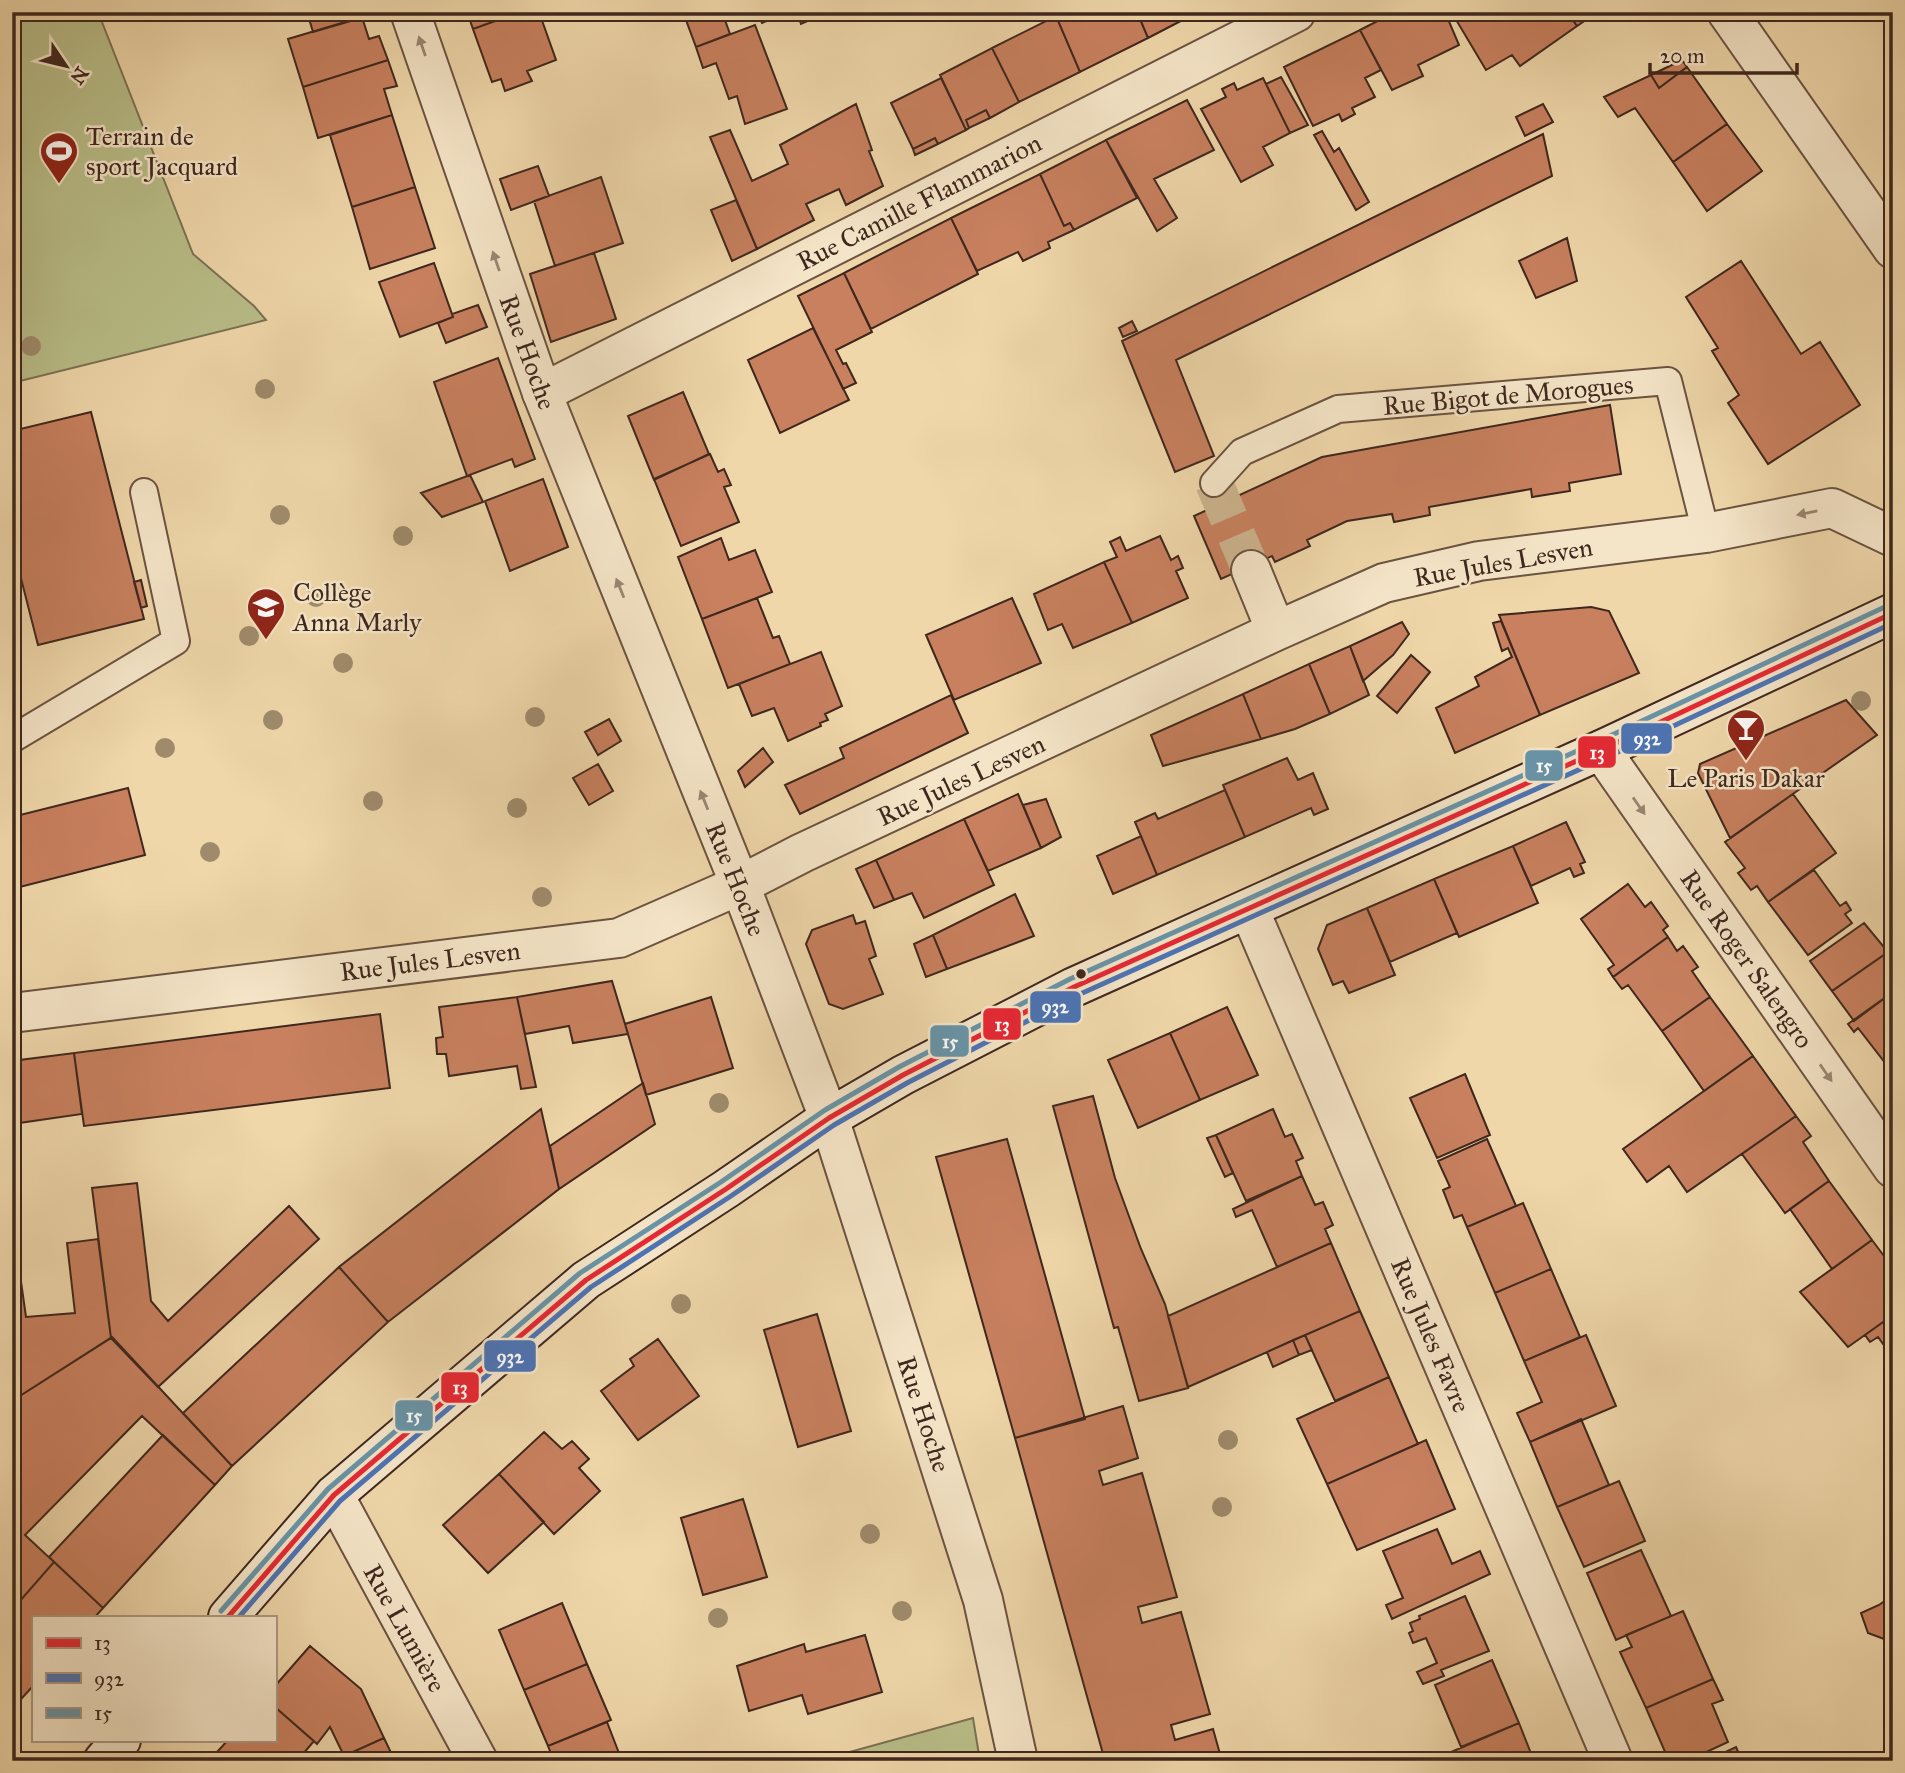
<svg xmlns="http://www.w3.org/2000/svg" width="1905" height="1773" font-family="'IM FELL Great Primer',serif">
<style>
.green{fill:#b9be89;stroke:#7c7254;stroke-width:2}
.building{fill:#c8805f;stroke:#3f271e;stroke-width:2}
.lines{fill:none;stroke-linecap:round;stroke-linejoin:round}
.minor-tunnel{stroke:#ccb48e;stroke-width:38;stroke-dasharray:38 19;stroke-linecap:butt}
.service-casing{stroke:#6b5341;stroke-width:30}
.minor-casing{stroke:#6b5341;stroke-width:42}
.tertiary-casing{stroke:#6b5341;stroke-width:42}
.secondary-casing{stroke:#3f271e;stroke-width:42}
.service{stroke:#f5e5c8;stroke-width:26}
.minor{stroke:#f5e5c8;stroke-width:38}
.tertiary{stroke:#f5e5c8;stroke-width:38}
.secondary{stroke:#f5e5c8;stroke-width:38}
.bus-1-casing{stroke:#f5e5c8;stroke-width:10}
.bus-2-casing{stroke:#f5e5c8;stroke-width:10}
.bus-3-casing{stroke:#f5e5c8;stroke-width:10}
.bus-1{stroke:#e62834;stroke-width:5}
.bus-2{stroke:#4c74b5;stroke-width:5}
.bus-3{stroke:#6894a8;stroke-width:5}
.tree{fill:#9f8b6c}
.oneway{fill:#9a8673}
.bus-dot{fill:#3f271e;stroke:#f5e5c8;stroke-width:2.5}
.labels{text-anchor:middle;stroke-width:5;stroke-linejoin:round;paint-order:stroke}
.poi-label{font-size:26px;fill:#3f271e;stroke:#f5e5c8;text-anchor:start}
.street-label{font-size:26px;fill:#3f271e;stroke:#f5e5c8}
.line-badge{stroke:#f5e5c8;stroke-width:2.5}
.badge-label{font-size:19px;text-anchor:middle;font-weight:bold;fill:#fff}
</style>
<rect width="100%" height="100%" fill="#efd7aa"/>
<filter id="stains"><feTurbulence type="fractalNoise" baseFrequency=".00286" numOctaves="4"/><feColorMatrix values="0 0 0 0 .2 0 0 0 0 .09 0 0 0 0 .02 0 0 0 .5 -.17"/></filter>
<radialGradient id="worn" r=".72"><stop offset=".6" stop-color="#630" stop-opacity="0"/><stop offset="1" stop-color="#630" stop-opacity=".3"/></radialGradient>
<!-- green -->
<path class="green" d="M12,12H98L193,254L254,306L266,320L12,383Z
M973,1718L980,1761H817Z"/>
<!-- building -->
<path class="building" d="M307,12H370L371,15L313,32Z
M467,12H520L473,29Z
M520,12H539L556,60L527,71L532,81L505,91L501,79L492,82L473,29Z
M683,12H722L730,34L696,47Z
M757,12H788L762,23Z
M797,12H828L801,24Z
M1063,12H1137L1148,38L1080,72L1056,16Z
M1137,12H1198L1148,38Z
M1395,12H1445L1459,45L1418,65L1423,76L1392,90L1360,30Z
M1454,12H1567L1577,26L1520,66L1512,55L1486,70L1452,13Z
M1567,12H1597L1577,26Z
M1056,16L1080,72L1019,102L992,48Z
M362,17L369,39L379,36L388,60L303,87L288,39Z
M755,25L787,109L745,124L737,96L729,99L716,63L703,68L696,47Z
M1360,30L1381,70L1365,78L1375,97L1352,108L1355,114L1342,121L1339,114L1313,126L1284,67Z
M992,48L1019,102L990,118L986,110L966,120L969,128L966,130L940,75Z
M388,60L397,86L384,89L392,115L318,138L303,87Z
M1682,60L1687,67L1659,88L1651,75Z
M1687,67L1727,124L1673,162L1635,108L1618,117L1604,97L1651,75L1659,88Z
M1281,77L1308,125L1290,133L1266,84Z
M941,78L966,130L938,144L935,138L913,149L891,103Z
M1263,78L1290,133L1263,147L1273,165L1241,182L1201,109L1226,97L1222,89L1234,83L1237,90Z
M1187,100L1214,150L1154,179L1177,218L1157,231L1106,140Z
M856,104L872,150L869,151L883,186L846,205L839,189L806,204L814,220L757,249L710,137L730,130L752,181L788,164L780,145Z
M1543,104L1553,122L1525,136L1516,117Z
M986,110L990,118L969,128L966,120Z
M392,115L415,187L352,207L330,135Z
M1727,124L1762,171L1707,211L1673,162Z
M1322,131L1334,152L1339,148L1369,202L1356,210L1314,135Z
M1543,134L1552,176L1176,360L1214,456L1175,472L1122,341Z
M935,138L938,144L915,155L913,149Z
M1106,140L1137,198L1074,230L1070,223L1064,226L1040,174Z
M538,166L549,196L511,210L500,179Z
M1040,174L1064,226L1070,223L1074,230L1048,242L1050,248L1023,261L1018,252L977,271L951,218Z
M601,177L623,243L555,266L534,201Z
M415,187L435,248L370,269L352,207Z
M736,200L757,249L732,261L711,210Z
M951,218L978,274L871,329L844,273Z
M1567,238L1577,281L1536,298L1519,261Z
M594,253L616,319L551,342L530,274Z
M1741,261L1801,354L1820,342L1860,405L1768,464L1728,403L1739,395L1712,351L1718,348L1686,297Z
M434,263L453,317L400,337L379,282Z
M844,273L872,332L836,350L843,364L846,363L856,383L843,389L798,296Z
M478,305L487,327L446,343L438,323L453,317L452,314Z
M1132,321L1137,331L1123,337L1119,328Z
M813,328L849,400L780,433L748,360Z
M498,358L535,459L515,467L512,459L467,476L434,382Z
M683,392L709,454L654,480L628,416Z
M1610,405L1621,474L1569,483L1570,491L1532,497L1531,489L1429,507L1430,515L1394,522L1392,514L1347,521L1307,540L1310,546L1275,562L1272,556L1221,579L1194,516L1322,457Z
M91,412L144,619L38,645L12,543V431Z
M710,454L718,472L724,469L731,485L724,487L739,522L681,546L654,479Z
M470,475L483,502L442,517L421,493Z
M543,479L568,547L510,571L485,501Z
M1160,536L1171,560L1178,556L1183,568L1176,571L1188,598L1132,623L1104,562L1117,557L1110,542L1120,537L1126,551Z
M721,538L729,560L755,550L772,592L702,619L678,557Z
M1104,562L1132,623L1073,648L1062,624L1048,630L1034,594Z
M141,580L147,606L141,608L134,582Z
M757,598L773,638L779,636L790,664L728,688L702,619Z
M1012,598L1041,663L954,700L926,635Z
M1591,607L1609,611L1639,673L1540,715L1499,615Z
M1501,621L1540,715L1455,753L1436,708L1479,686L1475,677L1512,657L1508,648L1502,651L1493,623Z
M1402,622L1409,634L1393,655L1363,681L1350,646Z
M1350,646L1369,695L1330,714L1309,664Z
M821,652L842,706L825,714L828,720L820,723L821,726L788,741L774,708L752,716L739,684Z
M1411,655L1430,672L1397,713L1377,696Z
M1309,664L1330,714L1295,729L1261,739L1243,694Z
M1243,694L1261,739L1163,766L1151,735Z
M951,695L968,733L800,814L785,785L844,758L840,748Z
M1846,700L1877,735L1730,838L1698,773L1700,764Z
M609,719L621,741L598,755L585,732Z
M763,748L773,762L745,787L738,771Z
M1287,758L1298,780L1313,773L1328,809L1314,815L1311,808L1245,837L1223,785Z
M598,764L613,791L589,805L573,778Z
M128,788L145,855L12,889V817Z
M1225,790L1245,837L1157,875L1135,822L1155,813L1158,819Z
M1018,794L1041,848L988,871L964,819Z
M1793,794L1836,853L1768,902L1757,886L1751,890L1738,873L1745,868L1725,842Z
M1046,799L1061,837L1041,848L1023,805Z
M964,819L994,885L924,918L912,893L894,900L876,860Z
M1566,822L1585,862L1580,864L1584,873L1574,877L1570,868L1531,886L1513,846Z
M1141,836L1157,875L1113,894L1097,856Z
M1513,846L1538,903L1459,937L1434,879Z
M876,860L894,900L874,908L856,869Z
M1814,870L1840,906L1846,902L1851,910L1845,914L1852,923L1808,955L1768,902Z
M1434,879L1457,933L1390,962L1367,908Z
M1628,884L1645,907L1651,902L1668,926L1663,930L1668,937L1613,977L1608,969L1614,965L1581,919Z
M1015,894L1034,936L947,969L933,935Z
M1367,908L1395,975L1349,993L1343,981L1333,985L1318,949L1327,925Z
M853,915L856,924L865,921L876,956L869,959L883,994L843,1009L829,1004L806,944L812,930Z
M1864,923L1888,952L1832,991L1810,961Z
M933,935L947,969L926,977L914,944Z
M1668,937L1677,951L1683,946L1698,967L1692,971L1710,997L1662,1031L1628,985L1622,989L1613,977Z
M1888,952L1893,961V992L1854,1021L1832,991Z
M612,981L628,1034L573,1043L569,1026L525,1034L517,997Z
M1893,992V1073L1858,1028L1854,1032L1848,1024Z
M517,997L536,1087L521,1089L517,1066L449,1076L446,1054H437L436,1038L443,1037L439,1007Z
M711,997L733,1068L646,1095L625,1024Z
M1710,997L1753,1056L1704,1091L1662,1031Z
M1227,1007L1258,1075L1200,1100L1170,1033Z
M380,1014L390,1088L84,1126L74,1053Z
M1170,1033L1200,1100L1138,1128L1108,1060Z
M74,1053L82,1114L12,1124V1061Z
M1753,1056L1796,1116L1687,1192L1669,1166L1647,1182L1623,1149Z
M1465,1074L1490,1135L1437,1158L1410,1098Z
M643,1083L655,1124L559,1189L550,1146Z
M1093,1096L1115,1178L1141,1249L1165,1304L1188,1388L1139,1401L1118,1327L1114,1328L1053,1106Z
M541,1109L559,1189L388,1322L339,1267Z
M1273,1109L1285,1137L1292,1134L1303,1158L1296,1161L1302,1176L1246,1201L1216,1135Z
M1796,1116L1811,1136L1803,1142L1829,1181L1785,1213L1742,1154Z
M1216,1135L1233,1173L1225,1177L1207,1138Z
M1007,1139L1085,1419L1015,1438L936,1157Z
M1487,1139L1516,1206L1467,1227L1462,1215L1454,1218L1443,1190L1450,1187L1438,1161Z
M1302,1176L1315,1205L1323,1202L1333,1225L1325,1229L1331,1243L1277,1267L1252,1210L1236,1217L1233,1209Z
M1829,1181L1872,1240L1832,1269L1790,1209Z
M137,1183L151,1301L168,1321L289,1206L319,1239L158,1387L111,1338L92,1188Z
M1523,1203L1551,1269L1495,1293L1467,1227Z
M12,1218L26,1317L75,1313L67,1243L98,1239L111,1338L12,1401Z
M1872,1240L1893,1268L1886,1274L1893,1283V1315L1848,1347L1800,1292Z
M1331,1243L1360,1311L1188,1387L1168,1316Z
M339,1267L388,1322L232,1466L183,1413Z
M1551,1269L1580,1337L1524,1361L1495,1293Z
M1360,1311L1389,1377L1335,1401L1305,1335Z
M817,1314L851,1431L798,1447L764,1330Z
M1893,1315V1358L1878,1337L1870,1342L1865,1335Z
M1305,1335L1312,1350L1299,1355L1293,1340Z
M1586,1335L1616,1406L1530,1442L1517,1413L1542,1402L1524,1361Z
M112,1337L232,1466L215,1485L142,1416L25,1535L54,1562L12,1610V1401Z
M658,1339L699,1396L638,1440L601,1391L634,1366L630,1359Z
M1293,1340L1299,1355L1273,1367L1267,1352Z
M1389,1377L1418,1444L1327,1484L1297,1419Z
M1123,1406L1138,1458L1099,1471L1103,1485L1142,1473L1177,1597L1138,1607L1142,1623L1181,1612L1210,1714L1171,1725L1175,1740L1213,1729L1222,1761H1105L1015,1438Z
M1581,1419L1609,1485L1557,1507L1530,1442Z
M544,1432L562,1449L572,1441L589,1459L579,1468L600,1491L554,1534L499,1474Z
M163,1435L215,1485L103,1608L49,1557Z
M1426,1440L1455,1509L1357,1550L1327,1484Z
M499,1474L544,1522L488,1573L443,1525Z
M1619,1481L1645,1541L1584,1567L1557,1507Z
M743,1499L767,1577L703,1595L681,1518Z
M1437,1529L1452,1564L1480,1551L1490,1574L1392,1619L1386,1605L1403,1598L1383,1551Z
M1641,1550L1671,1616L1616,1640L1587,1573Z
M54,1562L103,1608L95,1617H33V1686L12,1709V1610Z
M1893,1595V1622L1884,1639L1868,1633L1861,1613L1879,1605Z
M1465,1596L1489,1651L1441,1670L1444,1676L1423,1684L1417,1672L1437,1663L1426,1638L1413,1643L1409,1633L1413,1631L1410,1623L1420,1619L1419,1616Z
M562,1603L587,1664L524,1690L499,1630Z
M1683,1611L1713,1679L1646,1708L1620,1652L1632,1647L1626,1635Z
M865,1635L882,1692L808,1714L802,1695L749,1711L737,1666L804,1644L806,1652Z
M310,1646L361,1689L384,1738L344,1756L330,1727L317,1744L275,1707V1686Z
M1492,1660L1519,1723L1461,1747L1435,1685Z
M587,1664L611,1720L548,1746L524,1690Z
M1713,1679L1723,1700L1712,1704L1728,1742L1687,1761H1669L1646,1708Z
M275,1707L314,1741L297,1761H227L217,1752L228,1740H275Z
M607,1722L622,1761H554L548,1746Z
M1519,1723L1534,1761H1447L1444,1755Z
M384,1738L394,1759L347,1761L344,1756Z
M1736,1747L1742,1761H1706Z"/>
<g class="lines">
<!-- minor-tunnel -->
<path class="minor-tunnel" d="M1214,483L1251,570"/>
<defs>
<path id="service" d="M1214,483L1242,452L1338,409L1668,381L1706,533
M12,739L176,641L144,492"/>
<path id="minor" d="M542,393L1296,12
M1251,570L1276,631
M1601,750L1893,1168
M1249,909L1613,1761
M12,1013L619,938L740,885L802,853L1276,631L1384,583L1479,561L1706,533L1832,508L1893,537
M829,1118L983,1600L1018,1761
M334,1495L478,1761"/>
<path id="tertiary" d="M410,12L542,393L740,885L829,1118
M1727,12L1893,249"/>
<path id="secondary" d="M228,1617L334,1495L586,1280L726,1189L829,1118L903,1075L1074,987L1601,750L1893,613
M103,1761L121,1740"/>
</defs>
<!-- service casing -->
<use href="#service" class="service-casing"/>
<!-- minor casing -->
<use href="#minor" class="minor-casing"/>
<!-- tertiary casing -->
<use href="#tertiary" class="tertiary-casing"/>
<!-- secondary casing -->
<use href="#secondary" class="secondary-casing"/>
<!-- service -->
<use href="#service" class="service"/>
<!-- minor -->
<use href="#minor" class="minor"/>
<!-- tertiary -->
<use href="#tertiary" class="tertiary"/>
<!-- secondary -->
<use href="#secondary" class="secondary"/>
<defs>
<path id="bus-1" d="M228,1617L334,1495L586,1280L726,1189L829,1118L903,1075L1074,987L1601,750L1893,613"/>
<path id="bus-2" d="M239,1617L340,1501L591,1287L731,1196L834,1125L907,1083L1078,995L1605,758L1893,623"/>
<path id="bus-3" d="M221,1611L328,1489L580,1273L721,1182L825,1110L899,1067L1070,979L1597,742L1889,605"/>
</defs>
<!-- bus-1 casing -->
<use href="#bus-1" class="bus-1-casing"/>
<!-- bus-2 casing -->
<use href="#bus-2" class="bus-2-casing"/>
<!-- bus-3 casing -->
<use href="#bus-3" class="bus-3-casing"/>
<!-- bus-1 -->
<use href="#bus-1" class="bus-1"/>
<!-- bus-2 -->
<use href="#bus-2" class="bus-2"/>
<!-- bus-3 -->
<use href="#bus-3" class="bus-3"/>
</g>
<!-- trees -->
<g class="tree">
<circle cx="31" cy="346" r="10"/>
<circle cx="265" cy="389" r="10"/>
<circle cx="280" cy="515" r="10"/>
<circle cx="403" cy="536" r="10"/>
<circle cx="316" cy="597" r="10"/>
<circle cx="249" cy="636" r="10"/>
<circle cx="343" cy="663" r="10"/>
<circle cx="1861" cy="701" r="10"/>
<circle cx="535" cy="717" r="10"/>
<circle cx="273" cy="720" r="10"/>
<circle cx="165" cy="748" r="10"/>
<circle cx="373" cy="801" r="10"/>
<circle cx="517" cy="808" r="10"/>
<circle cx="210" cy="852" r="10"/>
<circle cx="542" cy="897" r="10"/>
<circle cx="719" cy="1103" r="10"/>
<circle cx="681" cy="1304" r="10"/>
<circle cx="1228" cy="1440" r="10"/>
<circle cx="1222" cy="1507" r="10"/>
<circle cx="870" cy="1534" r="10"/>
<circle cx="902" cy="1611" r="10"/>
<circle cx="718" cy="1618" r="10"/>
</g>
<!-- one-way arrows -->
<defs><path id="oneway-solid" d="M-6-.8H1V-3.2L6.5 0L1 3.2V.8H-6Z" transform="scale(1.75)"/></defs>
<g class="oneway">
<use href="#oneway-solid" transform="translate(422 46) rotate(-109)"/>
<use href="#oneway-solid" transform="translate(496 261) rotate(-109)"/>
<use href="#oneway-solid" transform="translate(1807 513) rotate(169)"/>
<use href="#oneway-solid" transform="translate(620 588) rotate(-112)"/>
<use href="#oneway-solid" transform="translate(704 800) rotate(-112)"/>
<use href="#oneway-solid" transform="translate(1639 806) rotate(55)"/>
<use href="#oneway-solid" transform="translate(1826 1073) rotate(55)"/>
</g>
<!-- icons -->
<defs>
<symbol id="stadium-pin" viewBox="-11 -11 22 30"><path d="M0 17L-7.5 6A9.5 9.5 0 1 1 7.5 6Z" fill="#8f2418" stroke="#f5e5c8"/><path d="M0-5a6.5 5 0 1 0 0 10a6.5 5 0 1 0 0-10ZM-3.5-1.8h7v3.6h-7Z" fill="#fff"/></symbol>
<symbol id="school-pin" viewBox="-11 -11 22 30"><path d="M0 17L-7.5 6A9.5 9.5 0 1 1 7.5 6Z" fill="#8f2418" stroke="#f5e5c8"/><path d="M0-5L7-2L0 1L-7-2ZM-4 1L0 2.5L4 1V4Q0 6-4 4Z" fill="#fff"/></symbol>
<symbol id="bar-pin" viewBox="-11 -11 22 30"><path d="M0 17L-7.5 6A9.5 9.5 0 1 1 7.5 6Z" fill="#8f2418" stroke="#f5e5c8"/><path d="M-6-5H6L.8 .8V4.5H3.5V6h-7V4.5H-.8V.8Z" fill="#fff"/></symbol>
</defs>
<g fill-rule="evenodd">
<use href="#stadium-pin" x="37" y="129" width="44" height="60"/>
<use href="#school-pin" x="244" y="585" width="44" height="60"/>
<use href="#bar-pin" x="1724" y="706" width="44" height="60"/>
</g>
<!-- markers -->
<circle class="bus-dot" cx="1081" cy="974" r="6"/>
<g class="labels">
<!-- poi labels -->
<g class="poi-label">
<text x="86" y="145">Terrain de<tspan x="86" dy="30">sport Jacquard</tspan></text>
<text x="293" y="601">Collège<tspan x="293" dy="30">Anna Marly</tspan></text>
<text x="1746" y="787" text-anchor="middle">Le Paris Dakar</text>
</g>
<!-- street labels -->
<g class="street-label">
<text transform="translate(919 202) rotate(-27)" y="9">Rue Camille Flammarion</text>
<text transform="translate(528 352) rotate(70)" y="9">Rue Hoche</text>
<text transform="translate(1508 395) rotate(-5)" y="9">Rue Bigot de Morogues</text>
<text transform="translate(1503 562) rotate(-10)" y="9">Rue Jules Lesven</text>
<text transform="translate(961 780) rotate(-25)" y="9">Rue Jules Lesven</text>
<text transform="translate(736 879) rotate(68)" y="9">Rue Hoche</text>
<text transform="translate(1747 959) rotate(55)" y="9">Rue Roger Salengro</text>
<text transform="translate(430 961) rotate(-7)" y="9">Rue Jules Lesven</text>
<text transform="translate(1431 1335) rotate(67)" y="9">Rue Jules Favre</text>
<text transform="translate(924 1414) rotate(72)" y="9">Rue Hoche</text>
<text transform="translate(405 1628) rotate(61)" y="9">Rue Lumière</text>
</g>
</g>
<g class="line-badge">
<rect x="1620" y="722" width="53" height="33" rx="7" fill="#4c74b5"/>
<rect x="1577" y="735" width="40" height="34" rx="7" fill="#e62834"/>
<rect x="1524" y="749" width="40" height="33" rx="7" fill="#6894a8"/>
<rect x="1029" y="990" width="53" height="34" rx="7" fill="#4c74b5"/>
<rect x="982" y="1007" width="40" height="34" rx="7" fill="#e62834"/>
<rect x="929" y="1024" width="41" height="34" rx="7" fill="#6894a8"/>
<rect x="483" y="1339" width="54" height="34" rx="7" fill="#4c74b5"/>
<rect x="440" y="1371" width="40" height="33" rx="7" fill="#e62834"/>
<rect x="394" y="1399" width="40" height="33" rx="7" fill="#6894a8"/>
</g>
<g class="badge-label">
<text x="1647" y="745">932</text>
<text x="1597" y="759">13</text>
<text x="1544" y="772">15</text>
<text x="1055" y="1013">932</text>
<text x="1002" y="1031">13</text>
<text x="950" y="1048">15</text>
<text x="510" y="1363">932</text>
<text x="460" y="1394">13</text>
<text x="414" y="1422">15</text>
</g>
<!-- margin -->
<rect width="1905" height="1773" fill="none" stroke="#efd7aa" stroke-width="42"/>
<rect x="14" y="14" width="1877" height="1745" fill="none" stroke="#3f271e" stroke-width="3.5"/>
<rect x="21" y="21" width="1863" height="1731" fill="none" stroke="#3f271e" stroke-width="2"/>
<!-- legend -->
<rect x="32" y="1616" width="245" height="126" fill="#f5e5c8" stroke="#ac9984" stroke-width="2"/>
<rect x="46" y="1638" width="35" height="10" fill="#e62834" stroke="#ac9984" stroke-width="2"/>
<text x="94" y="1650" font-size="21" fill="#3f271e">13</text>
<rect x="46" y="1673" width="35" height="10" fill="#4c74b5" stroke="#ac9984" stroke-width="2"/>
<text x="94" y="1686" font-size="21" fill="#3f271e">932</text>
<rect x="46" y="1708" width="35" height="10" fill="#6894a8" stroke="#ac9984" stroke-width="2"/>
<text x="94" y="1720" font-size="21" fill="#3f271e">15</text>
<!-- north arrow -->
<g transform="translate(66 66) rotate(125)" stroke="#f5e5c8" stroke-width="5" paint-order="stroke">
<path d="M0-5L12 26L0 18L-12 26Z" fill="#3f271e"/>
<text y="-10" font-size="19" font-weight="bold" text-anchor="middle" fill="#3f271e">N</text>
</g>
<!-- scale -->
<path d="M1650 63v10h147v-10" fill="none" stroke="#3f271e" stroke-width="3.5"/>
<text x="1660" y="63" font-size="21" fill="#3f271e" stroke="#f5e5c8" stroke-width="5" paint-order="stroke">20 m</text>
<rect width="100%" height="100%" filter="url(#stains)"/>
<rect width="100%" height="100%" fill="url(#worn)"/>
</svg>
